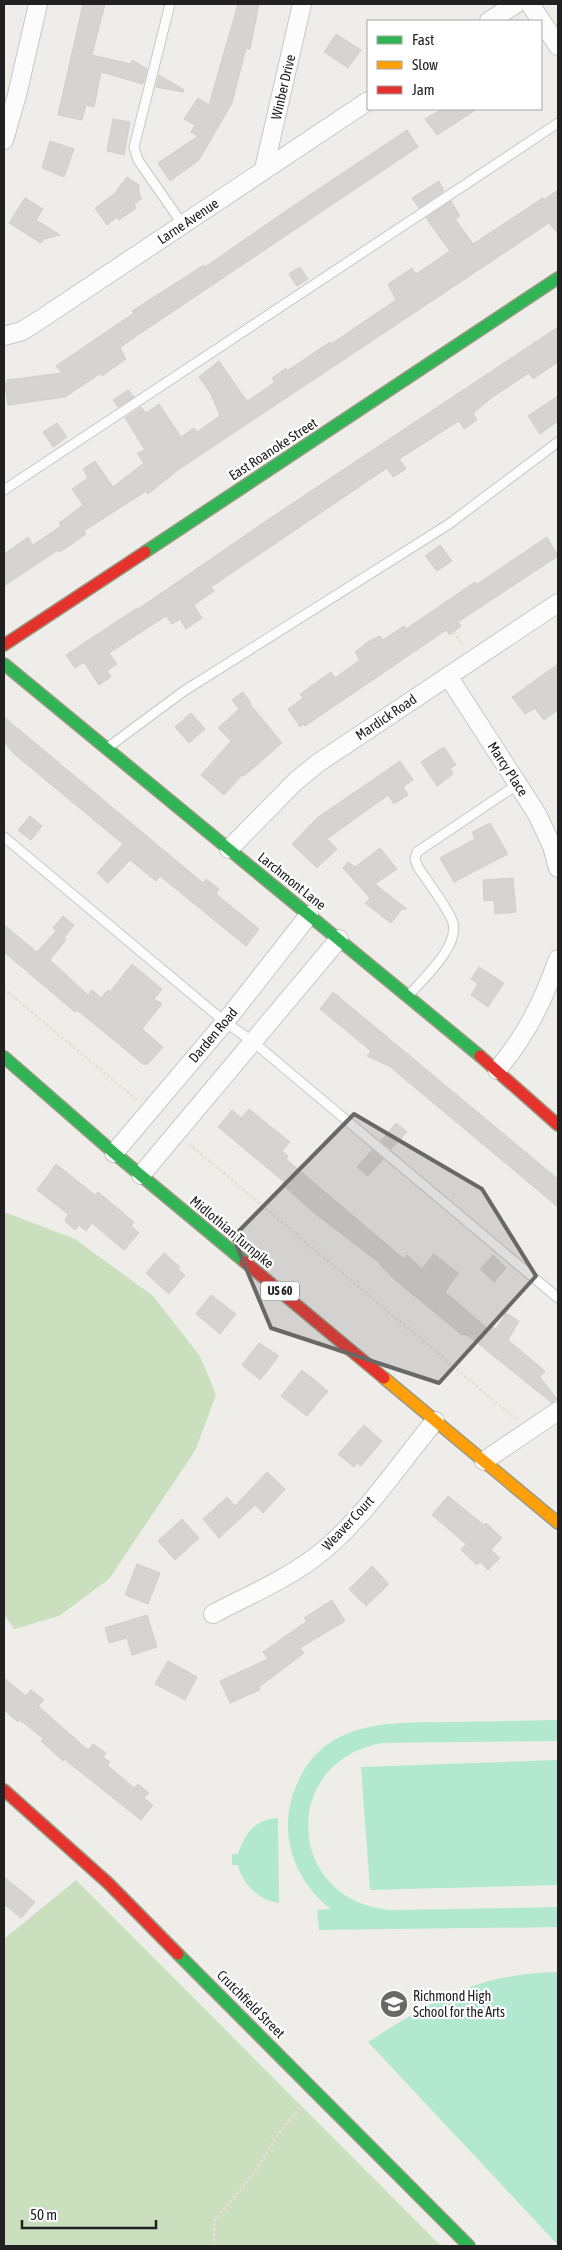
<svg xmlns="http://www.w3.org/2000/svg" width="562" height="2250" font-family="'Asap Condensed',sans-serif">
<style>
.forest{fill:#cadfbe}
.pitch{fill:#b2e8d0}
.building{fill:#d6d3d1;stroke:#d2cecb}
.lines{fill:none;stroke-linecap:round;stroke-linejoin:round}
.lane-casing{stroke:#c8c7c6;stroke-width:11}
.street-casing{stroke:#c8c7c6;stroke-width:20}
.fast-casing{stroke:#999a80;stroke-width:14}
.slow-casing{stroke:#999a80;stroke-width:14}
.jam-casing{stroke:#999a80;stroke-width:14}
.path{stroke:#ecdbd9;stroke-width:3;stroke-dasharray:2.5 2.5;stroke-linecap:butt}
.lane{stroke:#fdfcfc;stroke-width:9}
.street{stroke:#fdfcfc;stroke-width:18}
.fast{stroke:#30b455;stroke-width:11}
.slow{stroke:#ff9f0a;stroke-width:11}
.jam{stroke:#e5322d;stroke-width:11}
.marked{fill:#696867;fill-opacity:0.2;stroke:#696867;stroke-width:4;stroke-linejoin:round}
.labels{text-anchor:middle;stroke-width:4.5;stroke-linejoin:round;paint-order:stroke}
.shield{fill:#fff;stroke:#646464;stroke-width:1}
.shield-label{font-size:12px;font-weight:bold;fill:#212121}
.street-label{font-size:14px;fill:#212121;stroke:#fff}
.poi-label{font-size:14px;fill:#212121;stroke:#fff;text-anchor:start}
</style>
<rect width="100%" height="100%" fill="#efedea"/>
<!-- forest -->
<path class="forest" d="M4,1212L75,1239L153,1296L200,1356L216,1395L195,1451L109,1579L59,1616L14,1629L4,1614Z
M76,1880L441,2246H4V1939Z"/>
<!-- pitch -->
<path class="pitch" d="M558,1720V1741L381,1743C276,1764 288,1905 394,1910L558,1907V1927L319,1930L317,1910L331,1909C304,1889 286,1855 288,1820C289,1803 295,1785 304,1770C337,1718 397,1723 452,1722C487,1721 523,1721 558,1720Z
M558,1760V1885L370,1890L361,1767Z
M278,1818L279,1903C260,1901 242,1884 238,1865H232V1854H238C245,1833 254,1820 278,1818Z
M558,1972V2245L368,2042C434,2000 477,1974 558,1972Z"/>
<!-- building -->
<path class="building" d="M83,4H105L92,55L131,64L132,60L147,69L143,84L101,72L94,107L86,105L82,120L58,115Z
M238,4H259L250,49L246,48L232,103L199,160L170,181L158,163L198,136L191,132L195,125L184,119L198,98L209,105Z
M336,34L361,50L348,68L324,52Z
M159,75L184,90L183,92L156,87Z
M442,109H477L437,135L425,119Z
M113,119L130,122L124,155L107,151Z
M407,130L418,147L129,341L120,348L126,359L102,376L101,373L65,397L8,405L5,383H8L7,380L62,373L56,366L134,313L132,311L204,265L205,267L290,208Z
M50,141L74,149L64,177L42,168Z
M127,177L139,185V194L142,198L134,204L136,208L119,220L117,217L107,225L95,208L114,194Z
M439,181L444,191L419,208L412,198Z
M558,190V234L549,223L178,470L148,494L146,491L84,531L86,534L69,546L59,552L58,550L4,586V554L28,537L33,545L61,526L59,523L83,505L72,489L88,478L83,469L95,461L113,487L144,463L137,453L145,450L125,418L141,407L146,413L159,404L181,437L194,428L197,432L220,416L210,392L199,377L219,361L246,400H249L275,382L272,378L286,368L287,371L330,342L331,344L396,300L388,284L412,268L416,274L450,251L426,218L451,201L460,216L455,219L473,244L543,198L544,200Z
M25,198L43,209L36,220L60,235L44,239L41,243L9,223Z
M300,267L308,279L297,286L289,274Z
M558,327V362L533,379L529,373L494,396L473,413L477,420L464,429L459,421L399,459L406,469L393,477L387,468L211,587L214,591L194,605L202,618L186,629L180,619L172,624L166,616L109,653L117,664L107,671L111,677L99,685L84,662L75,668L66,655L137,608L138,609L269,519Z
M128,390L134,397L118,407L113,400Z
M558,396V421L540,434L528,416Z
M57,423L67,437L53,447L43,432Z
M547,537L558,556L458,622L461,626L450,635L446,630L305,726L304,724L300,727L288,709L303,698L300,694L331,672L335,678L360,660L355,652L368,642L380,636L383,640L404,626L406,629L475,582L477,584Z
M440,545L452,561L437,571L425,556Z
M558,664V710L544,720L535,708L525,714L512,697Z
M243,692L251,703L250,704L282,743L244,776L242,775L224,795L201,775L231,741L218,728L239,709L232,700Z
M191,713L205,729L189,743L175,727Z
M4,717L203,883L206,879L219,889L216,894L259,929L246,946L160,876L156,881L130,860L108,883L97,873L123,844L13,753L4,741Z
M444,747L456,765L450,768L453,774L437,786L421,762Z
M400,761L413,780L403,787L408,795L394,804L388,795L327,839L337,849L317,868L292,844L317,818Z
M30,816L42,826L31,840L18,830Z
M490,823L508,854L454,882L440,858L475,839L472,832Z
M380,848L397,869L375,884L407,909H402L391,923L365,903L370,898L343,868L348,862L355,867Z
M513,878L516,912L495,914L494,900L484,901L483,880Z
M63,916L74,925L64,938L66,940L50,960L88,995L92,990L101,998L108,990L110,992L132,964L162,989L154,999L162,1004L142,1029L163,1047L147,1065L145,1063L144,1065L82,1014L76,1010L75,1012L4,952V925L37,952L56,931L53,928Z
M479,967L504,983L488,1007L471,995L478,984L471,979Z
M333,992L558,1179V1207L389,1066L367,1056L371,1051L320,1009Z
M249,1109L290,1142L282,1151L288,1156L286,1159L404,1259L407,1255L422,1269L434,1254L458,1273L445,1292L487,1328L490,1324L496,1329L506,1313L519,1321L508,1340L545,1371L540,1377L557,1399L552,1403L470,1337L464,1334L462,1335L394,1279L380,1265L381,1264L313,1212L282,1184L284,1182L218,1127L232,1110L241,1118Z
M396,1123L407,1132L391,1149L381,1141Z
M372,1150L383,1159L368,1176L357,1167Z
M56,1164L95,1195L98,1192L134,1222L131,1226L139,1233L124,1250L92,1223L86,1231L79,1225L75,1230L65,1221L68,1214L37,1190Z
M164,1253L180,1267L178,1269L185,1275L169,1294L146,1273Z
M493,1255L506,1268L494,1282L480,1269Z
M211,1295L236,1314L220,1334L196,1314Z
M259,1343L279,1356L260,1380L242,1365Z
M302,1370L328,1391L307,1416L281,1396Z
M364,1425L382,1441L361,1466L357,1463L354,1467L338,1454Z
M267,1472L285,1489L263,1513L255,1505L219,1538L203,1519L227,1497L235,1506Z
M448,1496L484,1525L486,1523L502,1538L491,1550L500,1558L488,1570L480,1562L477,1565L461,1550L466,1544L432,1515Z
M182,1519L199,1538L175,1560L158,1541Z
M137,1564L160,1573L148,1604L125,1595Z
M372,1566L389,1584L366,1606L349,1589Z
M332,1600L345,1621L300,1648L304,1653L259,1687L260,1690L230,1703L220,1681L268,1659L263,1652L307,1621L304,1618Z
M147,1615L157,1647L132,1655L127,1638L109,1643L105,1628Z
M168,1661L197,1677L185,1700L155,1684Z
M4,1678L26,1696L31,1690L44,1700L38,1706L88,1750L93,1744L106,1753L103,1757L110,1762L107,1765L134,1788L138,1784L149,1793L144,1798L153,1805L141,1820L64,1759L63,1761L41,1741L44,1739L20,1720L18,1722L4,1710Z
M4,1877L35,1902L21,1918L4,1904Z"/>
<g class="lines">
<defs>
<path id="lane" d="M170,4L134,147L138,160L183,225
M4,490L558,123
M107,748L184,691L449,524L558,442
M4,837L225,1022L252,1041L558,1298
M408,996C423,979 459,947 453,923C449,909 427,881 418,867L415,859L417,852L518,784"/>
<path id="street" d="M530,4L558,46
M489,21L516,4
M4,140L17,95L38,4
M264,169L302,4
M4,336L22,331L38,321L368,101
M448,676L537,814L552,846L558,868
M229,849L296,781L318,763L558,603
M497,1070C526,1036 543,1001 558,959
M114,1153L225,1022L309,915
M141,1175L339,939
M484,1461L558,1411
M213,1614C247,1596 283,1581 314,1558C361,1523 397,1466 435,1421"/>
<path id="fast" d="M145,552L558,278
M4,664L480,1056
M4,1057L114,1153L245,1262
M178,1954L469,2246"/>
<path id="slow" d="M384,1378L558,1523"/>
<path id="jam" d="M4,645L145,552
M480,1056L558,1125
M245,1262L384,1378
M4,1790L108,1883L178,1954"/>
</defs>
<!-- lane casing -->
<use href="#lane" class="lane-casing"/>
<!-- street casing -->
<use href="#street" class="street-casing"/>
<!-- fast casing -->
<use href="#fast" class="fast-casing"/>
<!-- slow casing -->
<use href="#slow" class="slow-casing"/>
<!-- jam casing -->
<use href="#jam" class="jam-casing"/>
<!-- path -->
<path class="path" d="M454,632L463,646
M4,989L138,1101
M189,1144L517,1420
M214,2246V2221L255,2172L277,2136L301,2106"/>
<!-- lane -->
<use href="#lane" class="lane"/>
<!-- street -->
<use href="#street" class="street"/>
<!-- fast -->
<use href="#fast" class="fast"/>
<!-- slow -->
<use href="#slow" class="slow"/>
<!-- jam -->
<use href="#jam" class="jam"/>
</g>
<!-- marked area -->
<path class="marked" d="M354,1114L482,1189L536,1276L439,1383L271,1328L233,1237Z"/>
<!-- icons -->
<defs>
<symbol id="school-disc" viewBox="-11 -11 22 22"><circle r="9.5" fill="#696867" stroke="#fff"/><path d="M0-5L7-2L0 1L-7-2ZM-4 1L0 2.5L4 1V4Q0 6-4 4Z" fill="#fff"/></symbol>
</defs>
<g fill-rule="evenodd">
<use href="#school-disc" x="378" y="1988" width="32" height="32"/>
</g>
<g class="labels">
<!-- shield labels -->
<rect class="shield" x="261" y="1281.5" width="38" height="19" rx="4"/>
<g class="shield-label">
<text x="280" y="1295">US 60</text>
</g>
<!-- street labels -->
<g class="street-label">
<text transform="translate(283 87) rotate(-77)" y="5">Winber Drive</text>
<text transform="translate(188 221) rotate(-34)" y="5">Larne Avenue</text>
<text transform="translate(273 449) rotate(-33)" y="5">East Roanoke Street</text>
<text transform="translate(386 717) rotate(-34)" y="5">Mardick Road</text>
<text transform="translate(508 769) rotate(57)" y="5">Marcy Place</text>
<text transform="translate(292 881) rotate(39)" y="5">Larchmont Lane</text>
<text transform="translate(213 1035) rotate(-50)" y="5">Darden Road</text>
<text transform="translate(232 1232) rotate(40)" y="5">Midlothian Turnpike</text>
<text transform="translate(348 1523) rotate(-47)" y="5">Weaver Court</text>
<text transform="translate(251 2004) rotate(45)" y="5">Crutchfield Street</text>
</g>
<!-- poi labels -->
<g class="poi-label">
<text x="413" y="2001">Richmond High<tspan x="413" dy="16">School for the Arts</tspan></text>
</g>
</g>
<!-- border -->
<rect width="562" height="2250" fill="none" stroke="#212121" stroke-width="10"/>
<!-- legend -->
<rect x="367" y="20" width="175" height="90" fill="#ffffff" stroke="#a6a6a6"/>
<rect x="377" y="36" width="25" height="8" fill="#30b455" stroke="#a6a6a6"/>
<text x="412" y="45" font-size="15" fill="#212121">Fast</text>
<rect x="377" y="61" width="25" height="8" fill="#ff9f0a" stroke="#a6a6a6"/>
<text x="412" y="70" font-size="15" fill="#212121">Slow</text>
<rect x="377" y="86" width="25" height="8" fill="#e5322d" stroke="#a6a6a6"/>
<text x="412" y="95" font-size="15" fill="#212121">Jam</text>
<!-- scale -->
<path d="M22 2220v8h134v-8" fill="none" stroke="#212121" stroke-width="2.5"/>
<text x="30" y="2220" font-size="15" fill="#212121" stroke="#ffffff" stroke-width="4" paint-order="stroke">50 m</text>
</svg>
